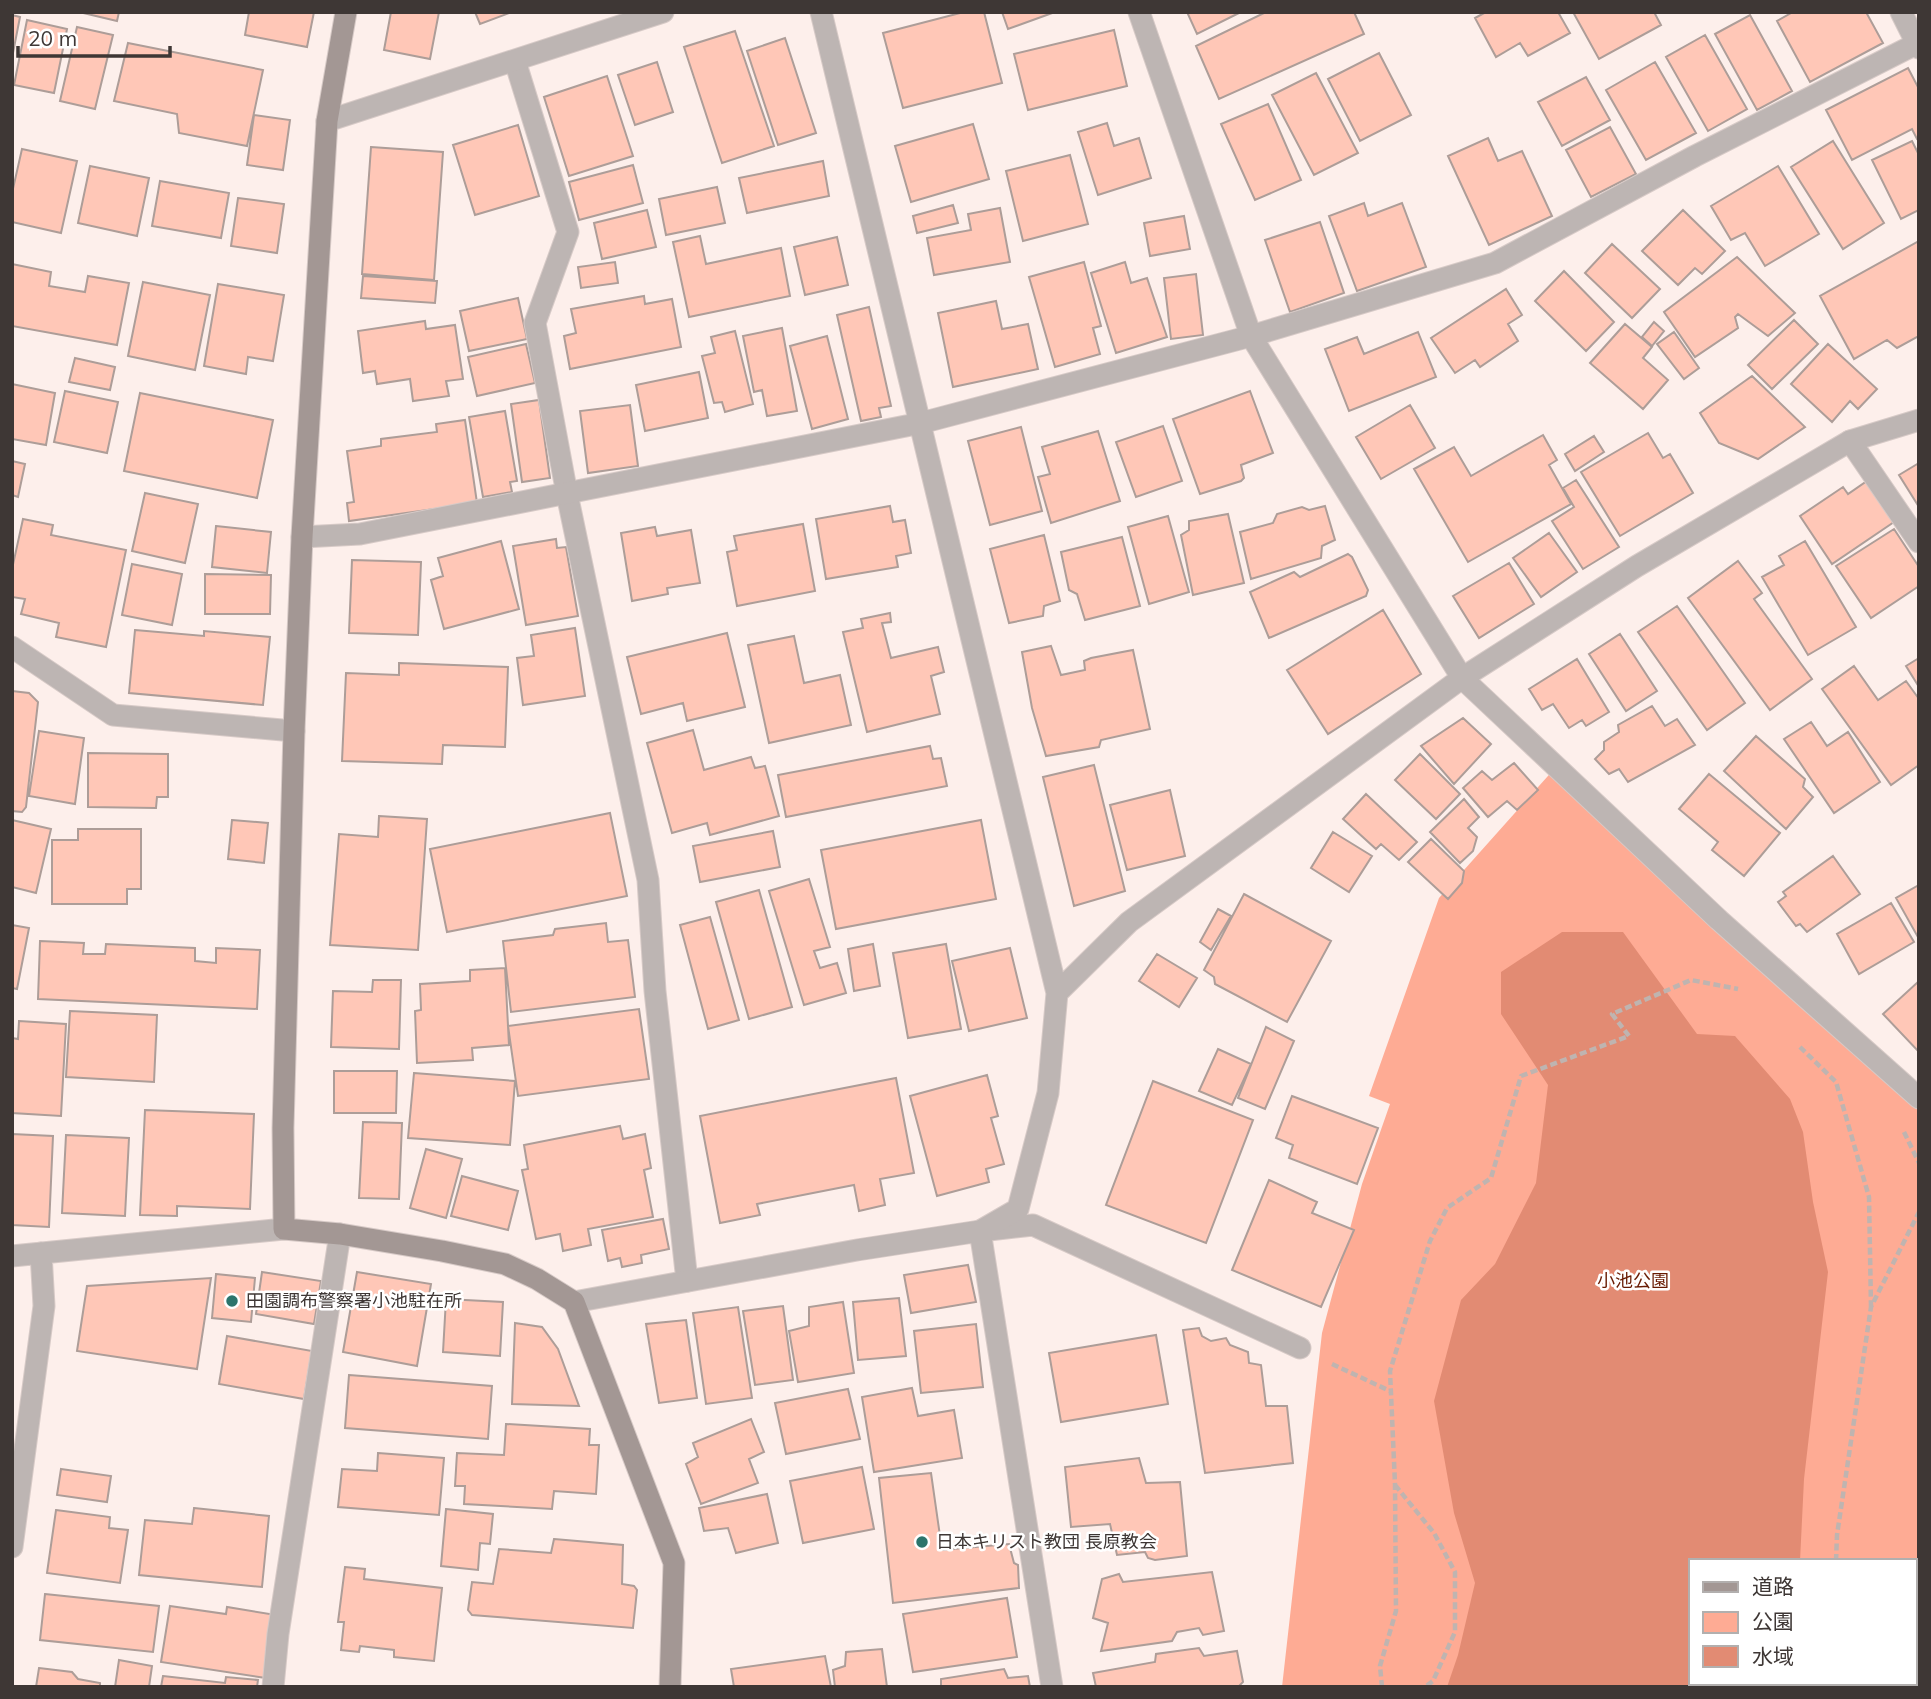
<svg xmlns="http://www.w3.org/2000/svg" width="1931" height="1699" font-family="Mulish,'Noto Sans JP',sans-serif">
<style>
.green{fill:#feab94}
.water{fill:#e28b73}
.building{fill:#ffc7b7;stroke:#ad9d98;stroke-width:2}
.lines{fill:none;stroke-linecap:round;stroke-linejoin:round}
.lane-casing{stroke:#d7cac7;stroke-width:23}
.street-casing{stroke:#d7cac7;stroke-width:23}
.secondary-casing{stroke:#d7cac7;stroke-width:23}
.path{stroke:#bfb4b0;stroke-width:4.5;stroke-dasharray:7 3.5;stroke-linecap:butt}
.lane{stroke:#bdb5b3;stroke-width:21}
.street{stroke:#bdb5b3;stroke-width:21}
.secondary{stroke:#a39794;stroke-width:21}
.poi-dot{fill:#2c746c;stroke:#fff;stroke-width:2.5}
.labels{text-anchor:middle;stroke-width:5;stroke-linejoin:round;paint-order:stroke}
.park-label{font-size:18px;fill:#681b03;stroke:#fff}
.poi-label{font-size:18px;fill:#3e3735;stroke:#fff;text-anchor:start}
</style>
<rect width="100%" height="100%" fill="#fdefeb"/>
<!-- green -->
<path class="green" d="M1556,767L1919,1097V1643L1915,1647V1561H1691V1683H1880L1877,1687H1282L1322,1333L1362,1184L1390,1104L1369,1096L1439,898Z"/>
<!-- water -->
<path class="water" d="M1562,932H1623L1697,1034L1735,1036L1790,1099L1803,1132L1813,1202L1828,1272L1804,1479L1800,1561H1691V1683H1794V1687H1447L1458,1655L1475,1583L1454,1513L1434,1401L1461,1300L1495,1264L1536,1183L1548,1085L1501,1014V972Z"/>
<!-- building -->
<path class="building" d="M79,12H119L117,21Z
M249,12H314L307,47L245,35Z
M391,12H439L430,59L384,50Z
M475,12H512L480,24Z
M964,12H984L1002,83L903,108L883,33Z
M1002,12H1055L1008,29Z
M1187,12H1241L1197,34Z
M1266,12H1354L1364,34L1219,99L1196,46Z
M1486,12H1558L1570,33L1528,56L1520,43L1496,57L1475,18Z
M1573,12H1654L1661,25L1599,59Z
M1793,12H1866L1883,43L1810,82L1777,21Z
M12,15L20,17L12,58Z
M1750,15L1792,91L1757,110L1715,34Z
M27,20L67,29L54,93L14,85Z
M77,27L113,35L95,109L60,101Z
M1114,30L1127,86L1028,110L1014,54Z
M735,31L774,146L722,163L684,47Z
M1705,35L1747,109L1708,131L1666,57Z
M785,38L816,133L778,145L747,51Z
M128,43L263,70L247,146L179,133L177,114L114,101Z
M1379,53L1411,115L1360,141L1328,79Z
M657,62L673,112L635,125L618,75Z
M1655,62L1696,133L1646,160L1606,90Z
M1908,68L1919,89V138L1917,139L1912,129L1852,160L1826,110Z
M1316,73L1358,153L1314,175L1272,95Z
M607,76L633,156L569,176L544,97Z
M1586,77L1610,120L1562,146L1538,102Z
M1268,104L1301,180L1255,200L1221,124Z
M254,115L290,120L283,170L247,165Z
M1107,123L1114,146L1139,138L1151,178L1098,195L1078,132Z
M973,124L989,179L911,202L895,146Z
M518,125L539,196L475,215L453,145Z
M1610,127L1636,174L1591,197L1566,150Z
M1488,138L1498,161L1522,151L1552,216L1489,245L1448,156Z
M1833,141L1884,223L1843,249L1791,167Z
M1912,141L1919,155V210L1901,219L1872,160Z
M371,147L443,152L434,280L362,274Z
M22,149L77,161L61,233L12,222V193Z
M1070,155L1088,224L1023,241L1006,171Z
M823,161L829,196L747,213L739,178Z
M633,165L643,203L579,220L569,182Z
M90,166L149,178L137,236L78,223Z
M1778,166L1819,234L1765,266L1745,233L1731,240L1711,206Z
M160,181L229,193L221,238L152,226Z
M717,187L725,223L666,235L659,199Z
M238,198L284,204L277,253L231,246Z
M1364,203L1368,216L1402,203L1426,267L1357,291L1329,216Z
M953,205L958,223L917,233L913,216Z
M1000,208L1010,262L934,275L927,238L971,230L968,214Z
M647,210L656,247L602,259L594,223Z
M1683,210L1725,251L1702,274L1695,268L1678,285L1642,251Z
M1184,216L1190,249L1150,256L1144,223Z
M1320,222L1344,293L1290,312L1265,240Z
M700,236L706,264L781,248L790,296L689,317L673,242Z
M837,237L848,285L805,295L794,247Z
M1919,241V336L1897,348L1887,340L1854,359L1820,296Z
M1612,244L1660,289L1632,318L1585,273Z
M1737,257L1795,313L1768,336L1738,314L1735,317L1738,328L1695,357L1664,312Z
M615,262L618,283L581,288L578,267Z
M1084,262L1101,326L1093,328L1100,354L1055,367L1029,277Z
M1125,262L1131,283L1147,278L1167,337L1116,353L1091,273Z
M12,264L51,272L49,286L85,292L88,276L129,283L117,345L12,326Z
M1564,271L1614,322L1586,351L1535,301Z
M1196,274L1203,335L1171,339L1164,278Z
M363,276L437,281L435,303L361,298Z
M143,282L210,295L195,370L128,356Z
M218,284L284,295L273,361L248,357L246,374L204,366Z
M1506,289L1522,315L1508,324L1518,341L1480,367L1475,360L1455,373L1431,338Z
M644,296L645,304L672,299L681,347L570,369L564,336L576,333L571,309Z
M518,298L527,339L469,351L460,311Z
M996,301L1002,329L1028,324L1038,369L953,387L938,313Z
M869,307L891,406L879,408L881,417L861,421L837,315Z
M1794,320L1818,344L1772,389L1748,365Z
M425,321L426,329L455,325L463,379L446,381L449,396L413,401L410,379L377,384L375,371L363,373L358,331Z
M1654,322L1664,331L1652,346L1642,337Z
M1625,324L1652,347L1643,358L1668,380L1643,409L1590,363Z
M782,328L797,411L767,416L762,390L754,392L743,336Z
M735,331L753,404L725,412L722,402L714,403L702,356L715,353L711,337Z
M1418,332L1436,377L1349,411L1325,349L1357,337L1364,354Z
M1674,332L1699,368L1684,379L1657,344Z
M827,336L848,419L812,429L790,346Z
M526,344L535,383L477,396L468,357Z
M1828,344L1877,389L1858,409L1850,401L1832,422L1791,384Z
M75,358L115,367L110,390L69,382Z
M699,372L708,418L645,431L636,385Z
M1752,376L1805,427L1758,459L1719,443L1700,413Z
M12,384L55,393L46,445L12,439Z
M65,391L118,402L107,453L54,442Z
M1250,391L1273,453L1241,465L1244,478L1241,481L1200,494L1173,419Z
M140,393L273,420L257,498L124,471Z
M539,400L550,478L522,482L511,404Z
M630,405L638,466L588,473L580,411Z
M1410,405L1435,448L1381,479L1356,437Z
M505,411L517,481L510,482L512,492L483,497L469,417Z
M465,420L477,503L349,521L347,503L354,502L347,451L381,446V439L437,432L436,424Z
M1163,426L1182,481L1136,497L1116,442Z
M1021,427L1042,511L990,525L968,441Z
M1098,431L1120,501L1051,523L1038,477L1050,474L1042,447Z
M1648,433L1663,458L1670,454L1693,493L1620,536L1581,472Z
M1543,435L1557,460L1549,465L1571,504L1468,562L1414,469L1454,447L1471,476Z
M1594,436L1604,452L1575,471L1565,454Z
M12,461L25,464L18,497L12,495Z
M1919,463V507L1899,475Z
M1576,480L1619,547L1583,569L1552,521L1574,507L1563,488Z
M1867,481L1894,522L1832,564L1800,516L1843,487L1848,494Z
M145,493L198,504L185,563L132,551Z
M890,506L893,522L905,520L911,553L896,556L898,567L826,579L816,519Z
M1325,506L1335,540L1322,546L1321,558L1251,579L1240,532L1273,523L1277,514L1302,507L1309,510Z
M1228,514L1244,583L1193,595L1181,535L1189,530V521Z
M1168,516L1189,592L1149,604L1128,527Z
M23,519L53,525L51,535L126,550L106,647L56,637L59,623L21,614L25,599L12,597V569Z
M803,524L815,591L737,606L727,552L737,550L734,536Z
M216,526L271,532L267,573L212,567Z
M655,527L657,536L691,530L700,583L667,588L668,594L632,601L621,533Z
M1894,529L1919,567V586L1871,618L1836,566Z
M1549,533L1577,572L1541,597L1513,558Z
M1044,535L1060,601L1044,606L1043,616L1009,623L990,549Z
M1122,537L1140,606L1085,620L1077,594L1069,590L1061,552Z
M556,539L557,548L566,547L578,616L526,625L513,546Z
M501,541L519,609L444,629L431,580L443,576L438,558Z
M1805,541L1856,627L1808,655L1762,577L1784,565L1779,556Z
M1348,554L1352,557L1368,590L1366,596L1269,638L1250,592L1294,572L1300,577Z
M352,560L421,562L418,635L349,633Z
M1738,561L1762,593L1754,599L1812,679L1770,710L1688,598Z
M1509,563L1534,604L1479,638L1453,596Z
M132,564L182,574L172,625L122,615Z
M205,574L271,575L270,614H205Z
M1677,606L1745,703L1707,730L1638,632Z
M1383,610L1421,674L1328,734L1287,670Z
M890,613L891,622L882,623L891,658L938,647L944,672L931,676L940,714L867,732L843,632L863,628L861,619Z
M575,628L585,696L523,705L517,658L534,656L531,635Z
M135,630L204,636V631L270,637L263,705L129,693Z
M727,633L745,707L687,721L683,703L641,714L627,657Z
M1620,634L1657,691L1626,711L1589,654Z
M794,636L804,683L840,675L851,725L769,743L748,645Z
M1051,646L1061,675L1085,670L1084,661L1091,658L1133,650L1150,729L1101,740L1099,747L1046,756L1032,708L1022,652Z
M1919,658V687L1906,666Z
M1577,659L1609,712L1586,726L1582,720L1569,728L1553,704L1542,710L1529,689Z
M399,663L508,667L505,747L443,745L442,764L342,761L346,673L399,675Z
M1854,666L1878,700L1906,681L1919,699V765L1891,785L1822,689Z
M12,691L29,693L38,702L26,807L22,812L12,811Z
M1652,706L1665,726L1677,719L1695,745L1628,782L1619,769L1609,774L1595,759L1604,750V742L1619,732L1618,725Z
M1463,718L1491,744L1454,784L1421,746Z
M1811,722L1827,746L1848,732L1880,782L1834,813L1784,739Z
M693,730L704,770L751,757L755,768L765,766L779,816L710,835L707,823L672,833L647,743Z
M39,731L84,738L75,804L29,796Z
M1756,736L1805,779L1803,787L1813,797L1786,829L1724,771Z
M930,746L933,759L941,758L947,786L786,817L778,775Z
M88,753L168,754V797H157L156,808L88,807Z
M1420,754L1460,794L1436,819L1395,780Z
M1514,763L1538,790L1517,810L1507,801L1488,817L1463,788L1482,771L1492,780Z
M1094,765L1125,891L1074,906L1043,777Z
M1709,774L1780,833L1744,876L1712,850L1718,842L1679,809Z
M1170,790L1185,856L1127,870L1110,805Z
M1366,794L1417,842L1399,860L1381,844L1376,849L1343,819Z
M1464,799L1479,817L1468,828L1477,837L1473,851L1460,863L1430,832Z
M610,813L627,896L447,932L430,849Z
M379,816L427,819L418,950L330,945L339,834L378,837Z
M12,820L51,829L36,893L12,887Z
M232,820L268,823L264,863L228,859Z
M981,820L996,899L836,929L821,850Z
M78,829H141V889H127V904H52V840H78Z
M773,831L780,867L700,882L693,846Z
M1333,832L1372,856L1349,892L1311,868Z
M1431,839L1464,871L1462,883L1448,899L1408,862Z
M1833,856L1860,894L1807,932L1800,924L1796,926L1778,902L1786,896L1783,892Z
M809,879L830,947L814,951L820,968L837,963L846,993L804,1005L769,891Z
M1919,885V939L1896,898Z
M759,890L792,1007L749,1019L716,902Z
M1244,894L1331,941L1287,1022L1215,984L1214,977L1204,970Z
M1891,903L1914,942L1859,974L1837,934Z
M1218,909L1231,916L1211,950L1200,942Z
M710,917L739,1020L708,1029L680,925Z
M606,923L608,942L628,940L635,997L511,1012L503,941L553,935L555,929Z
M12,925L29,928L17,989L12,988Z
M40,941L84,943L83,954H105L106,944L195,948V961L216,963V948L260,950L257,1009L38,999Z
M873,944L880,986L854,991L848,949Z
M946,944L961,1029L908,1038L893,953Z
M1010,948L1027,1018L969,1031L952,961Z
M1157,954L1197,978L1179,1007L1139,981Z
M505,968L509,1045L472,1048L473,1060L417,1063L415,1011L421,1010L420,984L470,981V970Z
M373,980H401L399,1049L331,1047L333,991L372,992Z
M1919,981V1052L1883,1014Z
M639,1009L649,1079L518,1096L508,1026Z
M70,1011L157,1015L154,1082L66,1077Z
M19,1021L66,1024L61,1116L12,1113V1038L18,1039Z
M1266,1027L1294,1041L1265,1109L1238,1098Z
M1218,1049L1251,1064L1232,1105L1199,1091Z
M334,1071H397L396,1113H334Z
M414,1073L515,1081L510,1145L408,1138Z
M987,1075L998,1116L991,1118L1004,1164L986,1169L989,1182L937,1196L910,1096Z
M896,1078L914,1173L880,1179L885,1205L859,1211L854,1185L757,1204L760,1215L720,1223L700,1116Z
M1153,1081L1253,1120L1206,1243L1106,1205Z
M1292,1096L1378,1128L1357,1184L1289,1158L1293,1145L1276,1138Z
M145,1110L254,1114L250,1209L177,1206V1216L140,1215Z
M363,1122L402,1123L399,1199L359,1198Z
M620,1126L623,1139L645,1134L651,1168L644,1170L653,1217L588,1229L591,1245L563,1251L560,1234L536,1239L522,1170L528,1169L524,1145Z
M12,1134L53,1136L49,1227L12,1225Z
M66,1135L129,1138L125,1216L62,1213Z
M426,1149L462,1159L446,1218L410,1208Z
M462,1176L518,1191L508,1230L451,1216Z
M1269,1180L1317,1202L1312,1213L1354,1230L1321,1307L1232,1270Z
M663,1219L669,1249L641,1255L642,1263L622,1267L620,1258L608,1261L602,1230Z
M968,1265L976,1302L911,1313L904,1275Z
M262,1272L321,1281L314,1324L256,1314Z
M357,1272L431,1284L417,1366L343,1352Z
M216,1274L255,1278L251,1322L212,1318Z
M211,1278L197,1369L77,1351L87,1286Z
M899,1298L906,1356L858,1360L853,1302Z
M446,1299L503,1302L500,1356L443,1352Z
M843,1302L854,1373L798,1382L789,1331L809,1326V1307Z
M783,1306L793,1380L755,1385L743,1311Z
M738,1307L752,1398L706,1404L693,1313Z
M686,1320L697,1398L659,1403L646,1324Z
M515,1323L542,1327L558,1349L579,1406L512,1404Z
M976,1324L983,1387L921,1393L914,1331Z
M1199,1328L1202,1336L1211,1341L1226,1338L1230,1345L1248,1352L1249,1363L1261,1365L1266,1406H1287L1293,1463L1205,1473L1183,1330Z
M1156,1335L1168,1404L1061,1422L1049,1353Z
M227,1336L312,1351L304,1399L219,1384Z
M349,1375L492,1386L488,1439L345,1428Z
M912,1388L918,1416L954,1410L962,1458L874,1472L862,1397Z
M848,1389L860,1439L786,1454L775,1403Z
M751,1419L764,1452L749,1459L758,1483L701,1504L686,1464L698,1457L693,1443Z
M506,1424L590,1429L589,1445H599L596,1494L554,1491L552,1509L464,1504L465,1486H455L457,1453L504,1455Z
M378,1453L444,1458L439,1515L338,1507L342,1469L377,1471Z
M1139,1458L1146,1483L1180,1482L1187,1556L1155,1560L1148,1558L1145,1552L1117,1555L1110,1524L1071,1527L1065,1467Z
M862,1467L874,1529L803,1543L790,1481Z
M61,1469L111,1476L107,1502L57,1495Z
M931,1473L942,1550L1009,1544L1014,1563L1018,1565L1019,1588L893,1603L879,1478Z
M767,1494L778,1543L736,1553L728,1528L704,1531L699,1508Z
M194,1508L269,1516L262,1587L139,1575L145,1520L192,1524Z
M446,1509L493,1514L490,1544L480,1543L478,1570L441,1566Z
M56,1510L110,1517L109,1528L128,1530L120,1583L47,1573Z
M554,1539L623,1545L622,1584L634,1586L637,1590L633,1628L472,1615L468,1610L472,1582L493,1584L499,1549L551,1553Z
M345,1567L365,1569L364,1579L442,1588L434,1661L394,1657V1650L360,1646L359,1652L341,1650L344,1622H338Z
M1212,1572L1224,1631L1203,1635L1199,1628L1177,1632L1172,1641L1101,1651L1108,1623L1093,1618L1102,1579L1119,1574L1123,1582Z
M45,1594L159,1606L153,1652L40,1640Z
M1007,1598L1017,1657L913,1672L903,1614Z
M170,1606L226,1614L227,1607L276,1615L266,1678L161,1662Z
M1199,1648L1204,1656L1237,1651L1243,1682L1238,1687H1096L1093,1673L1155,1662L1156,1654Z
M882,1649L887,1687H835L833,1670L845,1666L846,1652Z
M825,1656L831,1687H734L731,1669Z
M119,1660L152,1666L149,1687H115Z
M39,1668L72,1672L78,1679L100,1683V1687H36Z
M1004,1669L1008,1678L1028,1676L1030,1687H941V1679Z
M163,1676L225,1683L226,1677L258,1680L257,1687H161Z"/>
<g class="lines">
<defs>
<path id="lane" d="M515,61L568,232L535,323L567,494L648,880L655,991L687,1281
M1850,441L1919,542
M980,1231L1033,1225L1300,1348
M273,1687L278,1634L340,1234"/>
<path id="street" d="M1139,12L1251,336L1462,678L1719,920L1919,1098
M1901,12L1919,48
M327,121L663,12
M302,537L360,534L921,423L1251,336L1495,263L1695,156L1916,44
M12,647L113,715L294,731
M1057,993L1129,922L1462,678L1637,566L1850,441L1919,420
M980,1231L1052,1687
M12,1256L284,1229
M574,1302L857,1250L980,1231L1018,1209L1048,1093L1057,993L821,12
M12,1547L44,1306L41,1253"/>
<path id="secondary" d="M346,12L327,121L302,537L294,731L283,1128L284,1229L340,1234L442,1251L505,1264L537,1279L574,1302L674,1563L670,1687"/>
</defs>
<!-- lane casing -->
<use href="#lane" class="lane-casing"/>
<!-- street casing -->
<use href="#street" class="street-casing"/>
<!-- secondary casing -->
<use href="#secondary" class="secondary-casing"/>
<!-- path -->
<path class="path" d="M1800,1047L1836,1082L1869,1197L1871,1307
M1904,1132L1919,1163
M1332,1364L1390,1391
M1395,1485L1434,1533L1455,1572V1632L1433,1681L1425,1687
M1836,1561L1837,1535L1871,1307L1919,1212
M1382,1687L1380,1666L1396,1611L1395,1484L1390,1371L1430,1241L1447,1208L1491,1178L1521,1076L1629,1036L1612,1014L1691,980L1738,989
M1830,1687V1683"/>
<!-- lane -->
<use href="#lane" class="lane"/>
<!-- street -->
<use href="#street" class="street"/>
<!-- secondary -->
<use href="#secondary" class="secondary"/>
</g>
<!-- markers -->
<g class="poi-dot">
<circle cx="232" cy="1301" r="7"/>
<circle cx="922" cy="1542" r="7"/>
</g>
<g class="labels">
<!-- park labels -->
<g class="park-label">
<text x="1633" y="1287">小池公園</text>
</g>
<!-- poi labels -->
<g class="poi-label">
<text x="246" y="1307">田園調布警察署小池駐在所</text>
<text x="936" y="1548">日本キリスト教団 長原教会</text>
</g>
</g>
<!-- border -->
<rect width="1931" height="1699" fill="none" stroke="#3e3735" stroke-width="28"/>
<!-- legend -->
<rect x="1689" y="1559" width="228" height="126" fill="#ffffff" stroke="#b2afae" stroke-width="2"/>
<rect x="1703" y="1582" width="35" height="10" fill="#a39794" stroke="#b2afae" stroke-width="2"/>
<text x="1752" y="1594" font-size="21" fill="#3e3735">道路</text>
<rect x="1703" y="1612" width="35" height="21" fill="#feab94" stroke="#b2afae" stroke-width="2"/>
<text x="1752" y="1629" font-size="21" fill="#3e3735">公園</text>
<rect x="1703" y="1646" width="35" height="21" fill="#e28b73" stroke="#b2afae" stroke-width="2"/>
<text x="1752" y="1664" font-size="21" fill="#3e3735">水域</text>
<!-- scale -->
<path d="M18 46v10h152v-10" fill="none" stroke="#3e3735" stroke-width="3.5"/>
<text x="28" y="46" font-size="21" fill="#3e3735" stroke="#ffffff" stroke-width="5" paint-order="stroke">20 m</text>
</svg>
